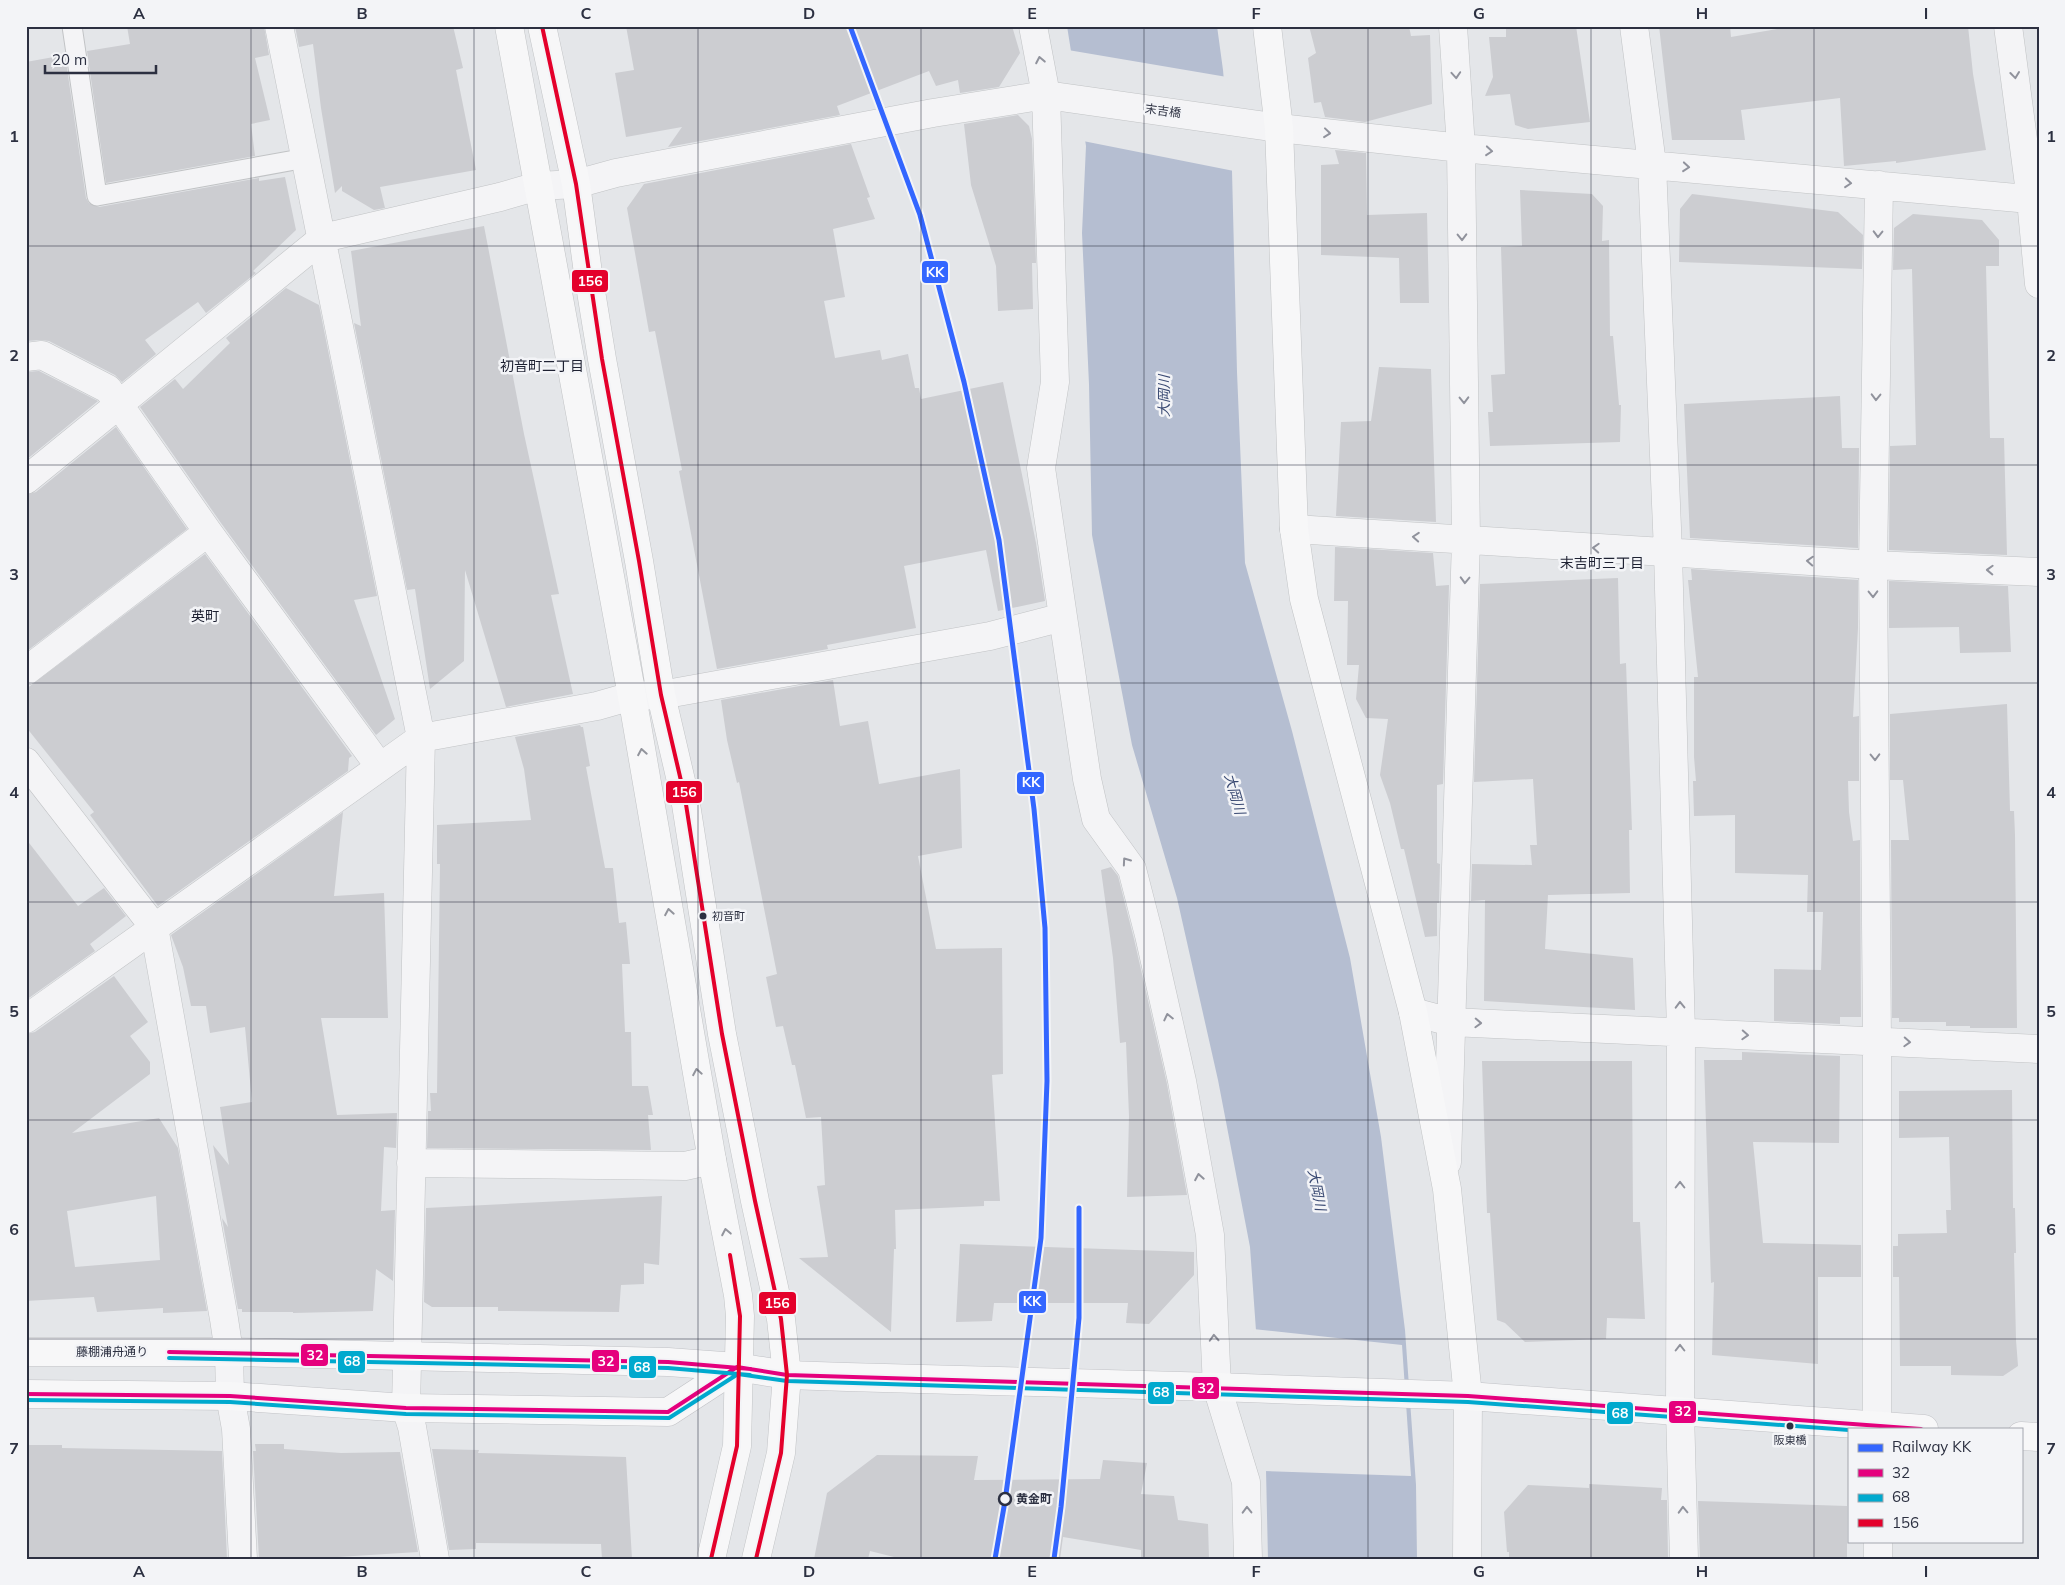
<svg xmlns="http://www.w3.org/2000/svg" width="2065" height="1585" font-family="Mulish,'Noto Sans JP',sans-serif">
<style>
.water{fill:#b5bed1}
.pier{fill:#e4e6e9}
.building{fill:#cccdd1;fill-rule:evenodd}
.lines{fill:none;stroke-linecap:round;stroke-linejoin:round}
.lane-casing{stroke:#c1c3c5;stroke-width:21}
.street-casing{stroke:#c1c3c5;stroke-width:29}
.secondary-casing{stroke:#c1c3c5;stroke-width:29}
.primary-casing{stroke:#c1c2c6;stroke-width:29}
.lane{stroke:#f4f4f6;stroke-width:19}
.street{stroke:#f4f4f6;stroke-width:28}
.secondary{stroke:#f7f7f8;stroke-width:28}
.primary{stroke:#f7f7f8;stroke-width:28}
.bus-1-casing{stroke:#f3f4f7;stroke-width:8}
.bus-2-casing{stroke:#f3f4f7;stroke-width:8}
.bus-3-casing{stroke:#f3f4f7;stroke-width:8}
.bus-1{stroke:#e5007d;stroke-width:4}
.bus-2{stroke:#00a9ce;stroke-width:4}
.bus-3{stroke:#e4002b;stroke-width:4}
.rail-1-casing{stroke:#f3f4f7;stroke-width:9}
.rail-1{stroke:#36f;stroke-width:5}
.oneway{stroke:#90929c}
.oneway2{stroke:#92949c}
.grid{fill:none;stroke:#2c3041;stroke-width:1;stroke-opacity:0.55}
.bus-dot{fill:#2c3041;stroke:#f3f4f7;stroke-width:2}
.stop-dot{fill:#f3f4f7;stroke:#2c3041;stroke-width:2.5}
.labels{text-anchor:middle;stroke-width:5;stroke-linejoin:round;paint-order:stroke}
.bus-label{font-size:11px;fill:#2c3041;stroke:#f3f4f7;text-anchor:start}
.street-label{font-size:12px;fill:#2c3041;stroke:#f3f4f7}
.stop-label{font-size:12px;font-weight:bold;fill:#2c3041;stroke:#f3f4f7;text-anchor:start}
.neighbourhood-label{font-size:14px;fill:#1e2132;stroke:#f3f4f7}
.water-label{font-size:14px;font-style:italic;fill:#394972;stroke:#f3f4f7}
.line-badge{stroke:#f3f4f7;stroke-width:2}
.badge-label{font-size:14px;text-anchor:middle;font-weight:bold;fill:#fff}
.neatline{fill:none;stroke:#2c3041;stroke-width:2}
.grid-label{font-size:16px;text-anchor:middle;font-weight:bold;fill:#2c3041}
</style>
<rect width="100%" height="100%" fill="#e4e6e9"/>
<!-- water -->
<path class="water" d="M1067,26H1217L1223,70L1232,171L1237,372L1245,563L1292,731L1350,958L1381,1137L1405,1330L1416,1485L1417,1559H1268L1266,1470L1250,1247L1218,1080L1177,898L1132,745L1092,535L1089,384L1082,233L1086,146Z"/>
<!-- pier -->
<path class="pier" d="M1068,50L1227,77L1234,171L1083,141Z
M1253,1329L1402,1345L1411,1476L1264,1471Z"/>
<!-- building -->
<path class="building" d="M127,26H264L269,55L255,58L270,120L251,124L255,156L106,183L87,51L130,44Z
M295,26H453L463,68L456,70L476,170L380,187L385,208L374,210L342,191V186L335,193L321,108L313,44L299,47Z
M626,26H1012L1020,53L999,87L960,93L958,80L936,86L929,71L837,106L840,115L668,147L682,127L626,137L615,73L634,70Z
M1309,26H1409L1411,36L1430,35L1432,104L1365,122L1325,117L1321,102L1314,103L1308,58L1316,53Z
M1506,26H1576L1590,122L1528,129L1515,125L1510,94L1485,96L1493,77L1489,37H1506Z
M1659,26H1730L1731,37L1795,26H1968L1973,74L1986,150L1896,163V161L1844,166L1840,98L1741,110L1745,140H1672Z
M65,55L86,198L89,203L99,207L259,178V181L285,177L296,230L253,271L256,273L206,313L198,302L145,340L156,354L122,382L115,375L49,341L40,340L26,341V62Z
M1018,115L1029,126L1032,139L1036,263H1032L1033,309L998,311L996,266L971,185L964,124Z
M851,144L870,197L867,198L875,219L833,229L845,297L824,301L835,358L880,350L882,360L908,354L915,388H919L921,399L1003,382L1036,543L1045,601L998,611L986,550L904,566L916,628L827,645L828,649L717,669L679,471L682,470L655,331L649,332L627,208L644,184Z
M1335,150L1366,153L1367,215L1427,213L1429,303H1400L1399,258L1321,255V165L1339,164Z
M1520,190L1592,194L1603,206L1602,241L1609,240L1610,336H1613L1619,405H1621L1620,442L1490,446L1488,412H1493L1491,375L1505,374L1501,247L1522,246Z
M1692,194L1838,212L1863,235L1862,269L1679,262L1680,209Z
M1913,214L1982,220L1999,240V266H1986L1990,438H2004L2007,555L1889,550L1890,446L1916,445L1912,269L1893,270L1894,228Z
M484,226L524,434L559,594L551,595L573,694L506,707L465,570L464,661L430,689L415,589L407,590L354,323L361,326L351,251Z
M286,288L319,305L377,596L354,600L395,719L376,735L221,523L140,407L175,379L183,389L230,343L226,338Z
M1379,367L1431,369L1436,522L1336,516L1341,422L1371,421Z
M39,371L98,401L26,460V372Z
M1840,396L1842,448H1859L1858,548L1690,538L1684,404Z
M116,427L187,529L27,651L26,495L36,492Z
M1335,547L1433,553L1436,586L1449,585L1443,784L1437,785V863L1440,864L1439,903H1437V936L1425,937L1404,849H1401L1390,803L1380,775L1388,719L1366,718L1356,699L1359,665H1347L1348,601H1334Z
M205,554L352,756L349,758L348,771L158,906L90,815L94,812L26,727V689Z
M1691,569L1858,580V628L1853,717L1859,716V781H1848L1849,812L1853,841L1860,840L1861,1017H1840V1024L1774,1021V969L1821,970L1823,912H1807L1808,875L1735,873V815L1694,816L1693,781H1696L1694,757V677H1698L1688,580H1692Z
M1618,578L1620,664L1626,663L1632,830H1629L1630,893L1548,895L1545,949L1633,958L1635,1010L1484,1001L1485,900L1471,901L1472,864L1532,865L1530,845H1537L1533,779L1474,782L1480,584Z
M1889,581L2008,586L2011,652L1960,653L1959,627L1889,628Z
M833,680L840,726L868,721L879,784L960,769L962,848L918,856L936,949L1002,948L1003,1074L992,1075L1000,1201H984V1206L895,1210L896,1249H894L891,1332L799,1258L828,1257L817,1186L825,1185L821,1117L806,1118L795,1065H792L783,1026L776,1027L766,977L777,974L739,782L737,783L727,740L721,700Z
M2007,704L2010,811H2014L2015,835L2017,1028H1970V1026H1946V1022H1899V1018H1892L1891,840H1909L1903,780H1890V714Z
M580,725L581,727H583L590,766L586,767L605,868H613L619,923L626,922L630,964H622L625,1032H631L632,1086H648L653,1115H648L651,1150L427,1148L428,1111H431L430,1093H437L440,864H437V825L531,820L524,769L515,737Z
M343,812L334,896L384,893L388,1018H321L337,1115L397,1113L396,1148L384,1147L381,1211L395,1210L393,1281L376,1269L373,1311L293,1313V1312H242V1309H238L222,1218L228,1227L213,1145L229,1165L220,1107L252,1102L245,1027L210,1033L206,1006H191L183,967L171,935Z
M26,839L78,906L104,888L126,916L90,944L95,951L26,1000Z
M1111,867L1118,876L1134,939L1167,1084L1187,1195L1127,1197L1129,1116L1126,1042L1120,1043L1113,958L1101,870Z
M114,976L148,1022L130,1036L150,1062V1074L72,1133L159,1118L178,1148L207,1311L163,1313V1308L97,1312L94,1297L26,1301V1034L35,1032ZM156,1196L160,1260L75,1267L67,1211Z
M1742,1052L1840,1056L1839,1143L1753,1142L1763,1243L1861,1245V1277H1818V1364L1712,1355L1714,1282L1711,1283L1704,1060H1742Z
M1482,1061H1632L1633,1222H1640L1645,1319L1607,1318L1606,1339L1525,1342L1505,1323L1497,1320L1490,1213H1487Z
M2012,1090L2013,1208H2015L2016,1253H2014L2016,1340L2018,1366L2003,1376L1951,1375V1366H1900L1899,1277H1893V1246H1898V1234L1947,1233L1946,1210H1951L1949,1137L1899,1138V1091Z
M662,1196L659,1265L644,1263V1284L621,1285L619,1312L498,1311V1307H432L424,1302L426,1208Z
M960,1244L1194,1252V1275L1149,1324L1126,1323L1128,1303H994L992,1321L956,1322Z
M255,1444H284V1449L341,1453L400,1452L418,1552L306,1559H259L253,1451H256Z
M26,1445H62V1448L222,1451L227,1559H26Z
M432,1449L479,1450L478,1453L626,1457L632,1559H602L601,1544L476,1543V1549L449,1550Z
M877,1455L978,1456L974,1480L1100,1479L1103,1460L1147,1463L1141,1494L1174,1496L1178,1520L1208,1524L1209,1559H1141V1550L1063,1537L1060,1559H902L870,1551L868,1559H814L827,1493Z
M1589,1484L1662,1488L1661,1500H1667L1668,1559H1509V1552H1507L1504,1512L1528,1485L1589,1488Z
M1698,1501L1847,1506V1559H1700Z"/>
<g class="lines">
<defs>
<path id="lane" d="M72,26L97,196L306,158"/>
<path id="street" d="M279,26L421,738L406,1408L412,1427L435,1559
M1033,26L1046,95L1055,382L1041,468L1087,779L1096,819L1132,869L1149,935L1182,1081L1210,1235L1217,1387L1246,1482L1248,1559
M1634,26L1652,164L1668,552L1681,1032L1680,1411L1684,1559
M2008,26L2031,200L2039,284
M26,357L42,355L108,389L208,532L380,767
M26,480L323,238L500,197L538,186L576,184L616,173L933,113L1046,95L1279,128L1461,148L2039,200
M1294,529L1873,565L2039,572
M26,671L208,532
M26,762L154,927L224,1319L229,1352L230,1396L236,1429L243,1559
M1413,1012L1451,1022L2039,1049
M26,1019L421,738L597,706L632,696L661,695L990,636L1063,617
M1447,1162L1466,540L1461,148L1453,26
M411,1163L685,1166L712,1160
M1877,1429V1041L1873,565L1879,185
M1878,1541V1559
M1467,1559L1468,1396"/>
<path id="secondary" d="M509,26L632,696L712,1160L738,1295L740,1316L737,1446L711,1559
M542,26L576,184L588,273L602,359L639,561L661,695L685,798L722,1034L755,1201L781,1319L787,1375L781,1453L756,1559
M1267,26L1279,128L1294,529L1304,599L1413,1012L1447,1189L1468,1396"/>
<path id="primary" d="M26,1352H229L668,1362L737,1367L787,1375L847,1377L1217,1387L1468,1396L1924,1429
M26,1394L230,1396L406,1408L668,1412L737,1367
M2021,1436L2039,1437"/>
</defs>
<!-- lane casing -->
<use href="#lane" class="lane-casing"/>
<!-- street casing -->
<use href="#street" class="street-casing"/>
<!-- secondary casing -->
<use href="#secondary" class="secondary-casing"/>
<!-- primary casing -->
<use href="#primary" class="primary-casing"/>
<!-- lane -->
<use href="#lane" class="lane"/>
<!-- street -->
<use href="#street" class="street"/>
<!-- secondary -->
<use href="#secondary" class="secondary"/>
<!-- primary -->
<use href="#primary" class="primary"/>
<defs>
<path id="bus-1" d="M169,1352L668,1362L751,1369
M26,1394L230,1396L406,1408L668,1412L737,1367L787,1375L1468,1396L1921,1429"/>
<path id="bus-2" d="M169,1358L668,1368L750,1375
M26,1400L230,1402L406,1414L669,1418L738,1374L787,1381L1468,1402L1849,1430"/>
<path id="bus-3" d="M542,26L576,184L602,359L639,561L661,695L685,798L722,1034L755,1201L781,1319L787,1375L781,1453L756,1559
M711,1559L737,1446L740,1316L730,1255"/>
</defs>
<!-- bus-1 casing -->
<use href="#bus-1" class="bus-1-casing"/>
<!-- bus-2 casing -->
<use href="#bus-2" class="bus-2-casing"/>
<!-- bus-3 casing -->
<use href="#bus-3" class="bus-3-casing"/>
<!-- bus-1 -->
<use href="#bus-1" class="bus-1"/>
<!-- bus-2 -->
<use href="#bus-2" class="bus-2"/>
<!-- bus-3 -->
<use href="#bus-3" class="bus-3"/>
<defs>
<path id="rail-1" d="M850,26L920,215L964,382L999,540L1034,809L1045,928L1047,1081L1041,1238L1005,1501L995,1559
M1054,1559L1061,1507L1079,1318V1208"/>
</defs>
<!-- rail-1 casing -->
<use href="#rail-1" class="rail-1-casing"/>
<!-- rail-1 -->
<use href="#rail-1" class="rail-1"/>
</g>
<!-- one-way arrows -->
<defs><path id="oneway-chevron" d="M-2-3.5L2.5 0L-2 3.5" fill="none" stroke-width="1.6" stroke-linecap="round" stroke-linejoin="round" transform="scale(1.25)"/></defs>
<g class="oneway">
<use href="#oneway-chevron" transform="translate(1040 60) rotate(-101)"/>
<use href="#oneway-chevron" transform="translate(1456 75) rotate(86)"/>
<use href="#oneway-chevron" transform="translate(2015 75) rotate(83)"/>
<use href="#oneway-chevron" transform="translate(1327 133) rotate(6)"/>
<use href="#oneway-chevron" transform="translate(1489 151) rotate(5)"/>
<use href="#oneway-chevron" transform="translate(1686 167) rotate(5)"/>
<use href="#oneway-chevron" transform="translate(1848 183) rotate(5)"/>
<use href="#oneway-chevron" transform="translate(1878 234) rotate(91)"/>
<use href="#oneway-chevron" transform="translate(1462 237) rotate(89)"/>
<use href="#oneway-chevron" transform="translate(1876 397) rotate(91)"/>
<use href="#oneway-chevron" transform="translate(1464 400) rotate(89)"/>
<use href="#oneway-chevron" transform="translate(1416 537) rotate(-176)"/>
<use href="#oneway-chevron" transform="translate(1596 548) rotate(-177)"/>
<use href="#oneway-chevron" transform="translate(1810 561) rotate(-177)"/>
<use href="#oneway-chevron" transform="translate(1990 570) rotate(-178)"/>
<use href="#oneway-chevron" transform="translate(1465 580) rotate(92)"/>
<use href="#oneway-chevron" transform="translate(1873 594) rotate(89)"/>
<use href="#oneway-chevron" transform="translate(1875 757) rotate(89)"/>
<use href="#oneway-chevron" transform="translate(1126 861) rotate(-125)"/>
<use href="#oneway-chevron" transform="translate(1680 1005) rotate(-91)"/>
<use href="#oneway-chevron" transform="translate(1168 1017) rotate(-103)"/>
<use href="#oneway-chevron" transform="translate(1478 1023) rotate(2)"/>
<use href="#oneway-chevron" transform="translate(1745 1035) rotate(3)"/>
<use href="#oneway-chevron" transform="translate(1907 1042) rotate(3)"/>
<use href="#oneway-chevron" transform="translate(1199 1177) rotate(-100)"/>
<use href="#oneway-chevron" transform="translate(1680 1185) rotate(-90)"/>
<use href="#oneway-chevron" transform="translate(1214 1338) rotate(-93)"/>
<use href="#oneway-chevron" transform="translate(1680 1348) rotate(-90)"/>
<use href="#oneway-chevron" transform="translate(1247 1510) rotate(-91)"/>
<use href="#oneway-chevron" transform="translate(1683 1510) rotate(-92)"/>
</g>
<g class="oneway2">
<use href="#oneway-chevron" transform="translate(642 752) rotate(-100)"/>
<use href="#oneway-chevron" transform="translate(669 912) rotate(-100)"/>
<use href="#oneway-chevron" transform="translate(697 1072) rotate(-100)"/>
<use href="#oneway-chevron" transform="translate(726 1232) rotate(-101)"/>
</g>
<!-- grid -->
<path class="grid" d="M251,26V1559M474,26V1559M698,26V1559M921,26V1559M1144,26V1559M1368,26V1559M1591,26V1559M1814,26V1559M26,246H2039M26,465H2039M26,683H2039M26,902H2039M26,1120H2039M26,1339H2039"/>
<!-- markers -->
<g class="bus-dot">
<circle cx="703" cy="916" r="4.5"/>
<circle cx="1790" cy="1426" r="4.5"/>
</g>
<circle class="stop-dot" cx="1005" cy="1499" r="6"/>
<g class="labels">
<!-- bus labels -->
<g class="bus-label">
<text x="712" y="920">初音町</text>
<text x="1790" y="1444" text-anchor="middle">阪東橋</text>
</g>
<!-- street labels -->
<g class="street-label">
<text transform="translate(1163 111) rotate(8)" y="4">末吉橋</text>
<text x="112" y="1356">藤棚浦舟通り</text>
</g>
<!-- stop labels -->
<g class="stop-label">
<text x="1016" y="1503">黄金町</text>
</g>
<!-- neighbourhood labels -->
<g class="neighbourhood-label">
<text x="542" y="371">初音町二丁目</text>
<text x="1602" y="568">末吉町三丁目</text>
<text x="205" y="621">英町</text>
</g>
<!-- water labels -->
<g class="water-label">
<text transform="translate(1164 396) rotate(-90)" y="5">大岡川</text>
<text transform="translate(1235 794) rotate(74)" y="5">大岡川</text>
<text transform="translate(1317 1190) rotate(79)" y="5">大岡川</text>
</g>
</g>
<g class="line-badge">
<rect x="921" y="260" width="28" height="24" rx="5" fill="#36f"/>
<rect x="571" y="269" width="38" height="24" rx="5" fill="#e4002b"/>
<rect x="1016" y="771" width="29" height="24" rx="5" fill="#36f"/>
<rect x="665" y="780" width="38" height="24" rx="5" fill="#e4002b"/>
<rect x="1018" y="1290" width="29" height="24" rx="5" fill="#36f"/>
<rect x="758" y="1291" width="39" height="24" rx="5" fill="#e4002b"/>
<rect x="300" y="1343" width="29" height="24" rx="5" fill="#e5007d"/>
<rect x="591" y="1349" width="29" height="24" rx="5" fill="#e5007d"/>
<rect x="337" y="1350" width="29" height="24" rx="5" fill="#00a9ce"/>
<rect x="628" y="1355" width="29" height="24" rx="5" fill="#00a9ce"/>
<rect x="1191" y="1376" width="29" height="24" rx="5" fill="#e5007d"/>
<rect x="1147" y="1381" width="28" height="24" rx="5" fill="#00a9ce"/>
<rect x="1668" y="1400" width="29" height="24" rx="5" fill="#e5007d"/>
<rect x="1606" y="1401" width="28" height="24" rx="5" fill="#00a9ce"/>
</g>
<g class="badge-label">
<text x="935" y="277">KK</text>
<text x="590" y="286">156</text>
<text x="1031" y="787">KK</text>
<text x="684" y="797">156</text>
<text x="1032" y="1306">KK</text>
<text x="777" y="1308">156</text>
<text x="315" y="1360">32</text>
<text x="606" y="1366">32</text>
<text x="352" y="1366">68</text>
<text x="642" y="1372">68</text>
<text x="1206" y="1393">32</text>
<text x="1161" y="1397">68</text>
<text x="1683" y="1416">32</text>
<text x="1620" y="1418">68</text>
</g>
<!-- border -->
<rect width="2065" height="1585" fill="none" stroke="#f3f4f7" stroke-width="55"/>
<!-- legend -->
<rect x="1848" y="1428" width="175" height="115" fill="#f3f4f7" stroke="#a3a6ae"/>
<rect x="1858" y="1444" width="25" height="8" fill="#3366ff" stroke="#a3a6ae"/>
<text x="1892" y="1452" font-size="15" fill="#2c3041">Railway KK</text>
<rect x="1858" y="1469" width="25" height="8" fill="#e5007d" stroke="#a3a6ae"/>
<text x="1892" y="1478" font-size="15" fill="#2c3041">32</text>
<rect x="1858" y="1494" width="25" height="8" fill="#00a9ce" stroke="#a3a6ae"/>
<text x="1892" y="1502" font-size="15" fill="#2c3041">68</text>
<rect x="1858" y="1519" width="25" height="8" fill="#e4002b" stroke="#a3a6ae"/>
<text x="1892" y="1528" font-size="15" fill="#2c3041">156</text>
<!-- scale -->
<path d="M45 65v8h111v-8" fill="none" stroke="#2c3041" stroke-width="2.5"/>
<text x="52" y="65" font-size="15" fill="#2c3041" stroke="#f3f4f7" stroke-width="4" paint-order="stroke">20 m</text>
<rect x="28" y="28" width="2010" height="1530" class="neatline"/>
<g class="grid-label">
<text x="139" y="19">A</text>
<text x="362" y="19">B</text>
<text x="586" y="19">C</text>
<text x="809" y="19">D</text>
<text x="1032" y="19">E</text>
<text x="1256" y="19">F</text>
<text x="1479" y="19">G</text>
<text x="1702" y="19">H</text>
<text x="1926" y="19">I</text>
<text x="14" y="142">1</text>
<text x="2051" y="142">1</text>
<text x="14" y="361">2</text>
<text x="2051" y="361">2</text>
<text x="14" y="580">3</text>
<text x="2051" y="580">3</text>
<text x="14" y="798">4</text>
<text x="2051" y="798">4</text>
<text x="14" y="1017">5</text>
<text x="2051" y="1017">5</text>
<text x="14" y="1235">6</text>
<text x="2051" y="1235">6</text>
<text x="14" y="1454">7</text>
<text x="2051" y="1454">7</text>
<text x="139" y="1577">A</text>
<text x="362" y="1577">B</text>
<text x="586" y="1577">C</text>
<text x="809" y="1577">D</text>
<text x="1032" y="1577">E</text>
<text x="1256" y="1577">F</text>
<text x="1479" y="1577">G</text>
<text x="1702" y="1577">H</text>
<text x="1926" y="1577">I</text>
</g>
</svg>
